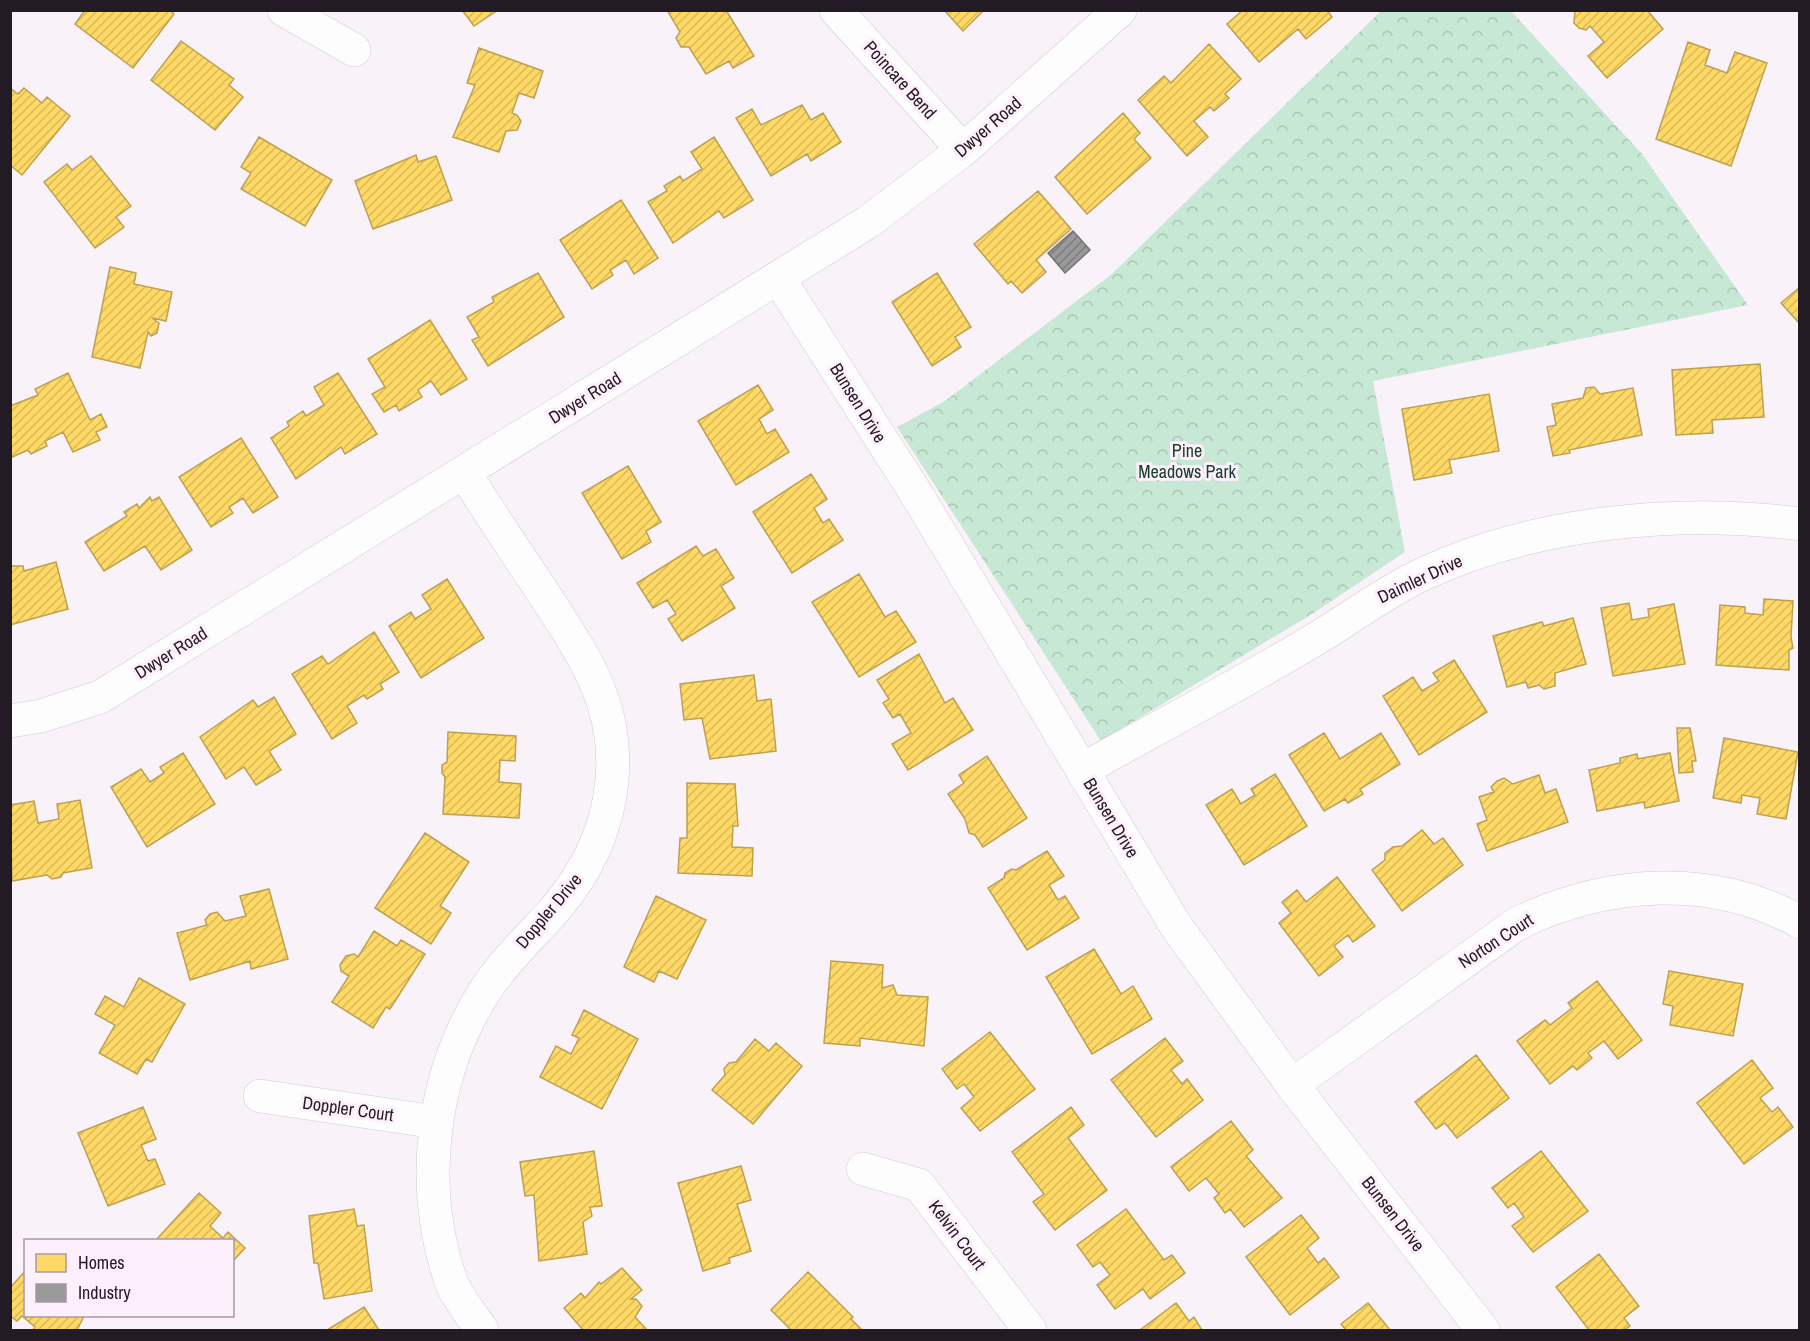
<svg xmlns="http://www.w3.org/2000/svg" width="1810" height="1341" font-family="'Archivo Narrow',sans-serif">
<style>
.forest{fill:url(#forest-crowns)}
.homes{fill:url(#homes-hatch);stroke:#bda052;stroke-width:1.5}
.industry{fill:url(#industry-hatch);stroke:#767376;stroke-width:1.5}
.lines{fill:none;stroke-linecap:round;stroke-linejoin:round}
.minor-casing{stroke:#d2cad2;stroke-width:34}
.minor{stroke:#fefdfe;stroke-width:33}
.labels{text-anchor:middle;stroke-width:6;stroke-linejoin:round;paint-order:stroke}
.street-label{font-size:18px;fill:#231b23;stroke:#fdeffc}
.park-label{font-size:18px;fill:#163e28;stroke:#fdeffc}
</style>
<defs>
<pattern id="forest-crowns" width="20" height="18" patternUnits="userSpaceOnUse" patternTransform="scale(1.5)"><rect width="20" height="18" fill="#c6e8d4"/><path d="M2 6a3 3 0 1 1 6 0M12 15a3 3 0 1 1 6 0" fill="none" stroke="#aac6b6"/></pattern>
<pattern id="homes-hatch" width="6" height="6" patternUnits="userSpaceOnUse" patternTransform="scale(1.5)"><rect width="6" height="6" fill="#ffd966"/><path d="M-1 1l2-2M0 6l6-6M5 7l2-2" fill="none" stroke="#daba58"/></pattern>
<pattern id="industry-hatch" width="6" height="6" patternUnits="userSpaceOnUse" patternTransform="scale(1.5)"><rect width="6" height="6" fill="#999"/><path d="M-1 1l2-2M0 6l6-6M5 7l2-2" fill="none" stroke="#7c7c7c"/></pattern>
</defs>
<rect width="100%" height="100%" fill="#faf2f9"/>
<!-- forest -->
<path class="forest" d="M1381,11H1511L1642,154L1748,305L1373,381L1405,552L1312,614L1101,741L897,427L945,401L1112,274Z"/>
<!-- homes -->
<path class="homes" d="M85,10H169L174,14L133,68L75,24Z
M462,10H498L474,26Z
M667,10H726L754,56L733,68L729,61L706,74L689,47H681L676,38L680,32Z
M944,10H984L963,31Z
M1243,10H1327L1332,17L1306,39L1298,29L1259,62L1227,24Z
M1575,10H1647L1663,29L1607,78L1588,56L1604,42L1590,26L1586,30L1579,28L1574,23Z
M181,41L234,79L229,85L243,97L215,130L151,80Z
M1688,42L1710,50L1705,65L1727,73L1735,52L1767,63L1731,166L1656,139Z
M1209,44L1241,79L1225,94L1229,98L1214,111L1210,107L1194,121L1208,137L1187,156L1138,100L1164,76L1171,83Z
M479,48L543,71L534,98L519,93L512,113L517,115L521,121L517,130L506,131L499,152L453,137L475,85L467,83Z
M10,88L18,94L24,88L42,103L47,97L70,116L22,175L10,165Z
M802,105L811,120L823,113L841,142L811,161L807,154L771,176L736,118L752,109L761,125Z
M1123,113L1140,133L1134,139L1151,158L1087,214L1055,177Z
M259,137L332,180L305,226L241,189L251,173L241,167Z
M714,137L753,200L724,218L719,211L673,243L648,202L667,191L664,186L680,176L683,181L702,169L691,152Z
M416,155L418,162L436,156L452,200L373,229L355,181Z
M91,156L131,206L116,217L124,227L95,248L44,182L67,164L72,170Z
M1038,191L1071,229L1036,260L1046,272L1022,293L1011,281L1008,284L974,244Z
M621,200L658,258L634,274L626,260L610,270L613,275L592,289L560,240Z
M110,267L136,273L134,284L172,292L166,321L152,318L159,323L157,333L151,336L148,332L140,368L92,357Z
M538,273L564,317L488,366L472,340L479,337L467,317L494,302L492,297Z
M937,273L971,327L955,337L961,347L932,366L892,302Z
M1800,287V324L1781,303Z
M430,320L467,379L441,395L431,381L418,390L422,397L399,411L396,405L384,412L372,394L385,387L368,359Z
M1760,364L1764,417L1712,420L1713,433L1676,435L1672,370Z
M68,373L90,420L101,414L107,427L96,432L100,440L73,452L63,432L45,441L47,446L31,454L28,450L10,458V406L38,395L35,389Z
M338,373L377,434L345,454L341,447L296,479L271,438L289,426L287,422L303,411L306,416L324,405L314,387Z
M758,385L773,410L759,419L767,434L775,429L789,452L736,485L698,421Z
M1594,387L1600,394L1633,388L1642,435L1569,450L1570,453L1553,456L1547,427L1556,425L1552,404L1583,398L1586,388Z
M1489,394L1499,451L1449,460L1452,473L1414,480L1402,409Z
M241,438L278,497L253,513L243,498L229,507L233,513L211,527L179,477Z
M628,466L661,522L646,531L651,542L622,559L582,493Z
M811,474L827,499L814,508L823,523L829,519L843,540L792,573L753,512Z
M150,497L152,501L159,497L192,550L161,570L145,546L104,571L85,542L127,516L124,512L137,504L139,508Z
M696,546L703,556L716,549L734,578L721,586L735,608L682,641L668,619L676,614L667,600L653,608L637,583Z
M56,562L68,609L10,625V566H23L24,571Z
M859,574L885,617L896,611L916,642L859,677L812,602Z
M447,579L484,638L421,678L389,626L411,612L415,619L431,609L422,595Z
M1764,599L1793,601L1791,637L1793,648L1789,650V670L1716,665L1720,605L1745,607V613L1763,615Z
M1629,603L1632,620L1649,617L1648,609L1674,604L1685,664L1613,676L1601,608Z
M1573,618L1586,664L1555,673V686L1544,689L1539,685L1528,688L1526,682L1507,687L1493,636L1542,622L1544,626Z
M374,632L399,672L380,684L383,689L367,699L364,695L347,706L357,723L332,739L292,674L322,656L328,664Z
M919,654L945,703L953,698L973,730L908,770L892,744L911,733L900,714L893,718L883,703L889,699L877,680Z
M1454,660L1487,712L1419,755L1383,696L1413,677L1422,691L1439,681L1433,673Z
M754,675L757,701L771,699L776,751L710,759L702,718L684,720L680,684Z
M274,697L296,734L269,751L281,770L256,785L244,767L226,779L200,737L253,700L258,707Z
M1677,728H1690L1696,761H1692L1693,772L1679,773Z
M448,732L516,736L515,761L500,760L499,782L521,784L519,818L443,814L445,777L442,773V765L447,762Z
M1324,733L1340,759L1381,733L1400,764L1360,789L1363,794L1348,803L1345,799L1324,811L1289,755Z
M1724,738L1798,752L1786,819L1757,814L1760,798L1742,795L1741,803L1713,798Z
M183,753L215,804L147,847L111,787L141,769L150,782L164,773L160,767Z
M1670,753L1679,801L1645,808L1644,802L1597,811L1589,770L1620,763V758L1637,754L1638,759Z
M987,756L1027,818L983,847L975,835L969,833L965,819L948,794L964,783L959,775Z
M1275,774L1307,826L1244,865L1206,805L1232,789L1241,804L1255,795L1251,789Z
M1539,775L1545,793L1556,789L1568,822L1487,851L1477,824L1487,820L1479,797L1494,792L1491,787L1497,781L1504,778L1513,784Z
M687,783L735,784L738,826H733L732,847L753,848L752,876L678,873L680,838H687Z
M80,800L92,868L63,873L61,877L52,879L47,875L12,881L10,805L34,801L38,823L59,819L57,804Z
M1422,830L1434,844L1443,838L1463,865L1402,911L1372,870L1385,860V853L1393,847L1402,846Z
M425,833L469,862L440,906L451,913L431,944L375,908Z
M1047,851L1064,876L1049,885L1058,900L1065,896L1079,918L1027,950L988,888L1004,878L1005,873L1012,869L1016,870Z
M1337,877L1375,926L1353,942L1348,935L1334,946L1343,957L1319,976L1279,923L1291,913L1282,902L1297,890L1306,902Z
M269,889L288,959L251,969L250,961L190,980L177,933L207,925L205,920L210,914L217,912L225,921L246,916L240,896Z
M656,896L706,920L677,979L659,971L654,982L624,967Z
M374,931L397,946L401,940L425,954L390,1009L386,1007L373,1028L332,1002L349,976L341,971L340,965L346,956L354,954L358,957Z
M1094,949L1121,994L1133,986L1152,1019L1092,1054L1046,977Z
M831,961L883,965L882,988L893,985L897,995L928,997L924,1046L860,1038V1046L824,1043Z
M1669,971L1743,984L1733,1036L1670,1025L1673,1006L1663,1004Z
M139,978L185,1004L152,1062L146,1059L137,1074L99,1053L115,1025L95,1014L105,996L124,1007Z
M1597,981L1642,1040L1618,1059L1604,1041L1588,1053L1592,1058L1577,1070L1573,1066L1550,1084L1517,1041L1545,1020L1550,1025L1572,1008L1568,1003Z
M584,1010L638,1039L602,1109L540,1077L556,1046L571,1054L579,1038L572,1035Z
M990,1032L1035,1089L980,1131L961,1108L974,1097L964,1084L957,1089L942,1069Z
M1165,1038L1183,1061L1171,1070L1182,1084L1187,1079L1203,1100L1156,1137L1111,1080Z
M755,1039L769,1051L776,1043L802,1066L753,1124L712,1090L725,1075L724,1069L729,1063L736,1062Z
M1476,1055L1509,1098L1457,1138L1445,1123L1436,1129L1415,1102Z
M1752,1060L1773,1088L1760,1098L1772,1112L1778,1107L1793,1127L1744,1164L1697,1103Z
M143,1107L156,1139L141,1145L148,1161L155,1159L165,1184L108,1206L78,1133Z
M1071,1107L1084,1125L1068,1138L1107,1190L1055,1230L1033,1202L1044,1194L1012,1152Z
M1231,1121L1253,1150L1246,1156L1282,1198L1244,1227L1230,1209L1225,1213L1214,1198L1219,1194L1206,1178L1189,1191L1171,1167Z
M594,1151L602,1206L590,1207L592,1216L583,1222L587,1254L539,1261L534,1195L525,1196L520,1162Z
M1541,1151L1588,1211L1533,1252L1512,1226L1524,1217L1514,1203L1508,1208L1492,1188Z
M741,1166L751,1200L737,1204L751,1251L729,1258L730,1263L703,1271L678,1183Z
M199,1193L221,1213L210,1226L223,1238L228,1232L245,1248L232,1262V1240H156Z
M354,1209L357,1226L364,1225L372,1291L324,1299L318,1263H314L309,1216Z
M1126,1209L1164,1260L1172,1255L1185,1273L1150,1299L1143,1289L1115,1309L1097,1285L1110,1275L1100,1262L1093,1267L1077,1245Z
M1301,1215L1319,1238L1307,1248L1318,1263L1324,1258L1339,1277L1290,1315L1246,1257Z
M1599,1254L1639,1306L1624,1318L1630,1326L1624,1330H1589L1556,1287Z
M622,1268L642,1290L631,1299H636L642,1306L635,1317L647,1330H583L564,1308L581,1293L585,1298L599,1282L601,1284Z
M26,1270V1316H84L77,1330H33L35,1327L22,1316L17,1321L10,1316V1288Z
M808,1272L853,1317L851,1319L862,1330H791L771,1310Z
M1176,1303L1189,1321L1194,1317L1202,1330H1140Z
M1368,1303L1390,1330H1346L1341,1324Z
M364,1307L379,1330H327Z"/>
<!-- industry -->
<path class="industry" d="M1073,231L1090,250L1065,273L1048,253Z"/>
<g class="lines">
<defs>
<path id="minor" d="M284,10L354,50
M836,10L963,150
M779,279L917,495L1176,926L1292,1085L1483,1330
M464,472C488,510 513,548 538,585C568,632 604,679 611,736C620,804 594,867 549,916C527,940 504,962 486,989C431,1074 418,1186 451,1281C457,1298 472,1315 482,1330
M10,721L41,716L100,697L868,222L963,150L1120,10
M1082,770C1162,725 1245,682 1324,634C1356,614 1386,592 1421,575C1534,522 1676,508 1800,524
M1292,1085L1518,923C1607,881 1711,872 1800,922
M260,1096L436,1122
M863,1169L919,1185L1030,1330"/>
</defs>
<!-- minor casing -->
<use href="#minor" class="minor-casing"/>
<!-- minor -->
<use href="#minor" class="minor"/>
</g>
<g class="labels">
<!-- street labels -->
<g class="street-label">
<text transform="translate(900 80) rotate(48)" y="6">Poincare Bend</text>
<text transform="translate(988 127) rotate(-41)" y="6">Dwyer Road</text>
<text transform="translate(585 398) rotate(-32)" y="6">Dwyer Road</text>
<text transform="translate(858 403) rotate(58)" y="6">Bunsen Drive</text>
<text transform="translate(1420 579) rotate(-25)" y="6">Daimler Drive</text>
<text transform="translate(171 653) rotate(-32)" y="6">Dwyer Road</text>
<text transform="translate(1111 818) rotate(59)" y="6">Bunsen Drive</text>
<text transform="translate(549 911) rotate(-50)" y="6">Doppler Drive</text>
<text transform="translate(1496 941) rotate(-33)" y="6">Norton Court</text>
<text transform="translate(348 1109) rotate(8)" y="6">Doppler Court</text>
<text transform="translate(1393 1214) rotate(52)" y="6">Bunsen Drive</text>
<text transform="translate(957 1235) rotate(53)" y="6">Kelvin Court</text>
</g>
<!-- park labels -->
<g class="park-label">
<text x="1187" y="457">Pine<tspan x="1187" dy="21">Meadows Park</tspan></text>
</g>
</g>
<!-- border -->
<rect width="1810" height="1341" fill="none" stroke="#231b23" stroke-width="24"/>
<!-- legend -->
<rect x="24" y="1239" width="210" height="78" fill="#fdeffc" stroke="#a69aa5" stroke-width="1.5"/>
<rect x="36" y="1254" width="30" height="18" fill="#ffd966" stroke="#a69aa5" stroke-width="1.5"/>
<text x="78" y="1269" font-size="18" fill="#231b23">Homes</text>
<rect x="36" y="1284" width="30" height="18" fill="#999999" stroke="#a69aa5" stroke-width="1.5"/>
<text x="78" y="1299" font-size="18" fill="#231b23">Industry</text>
</svg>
